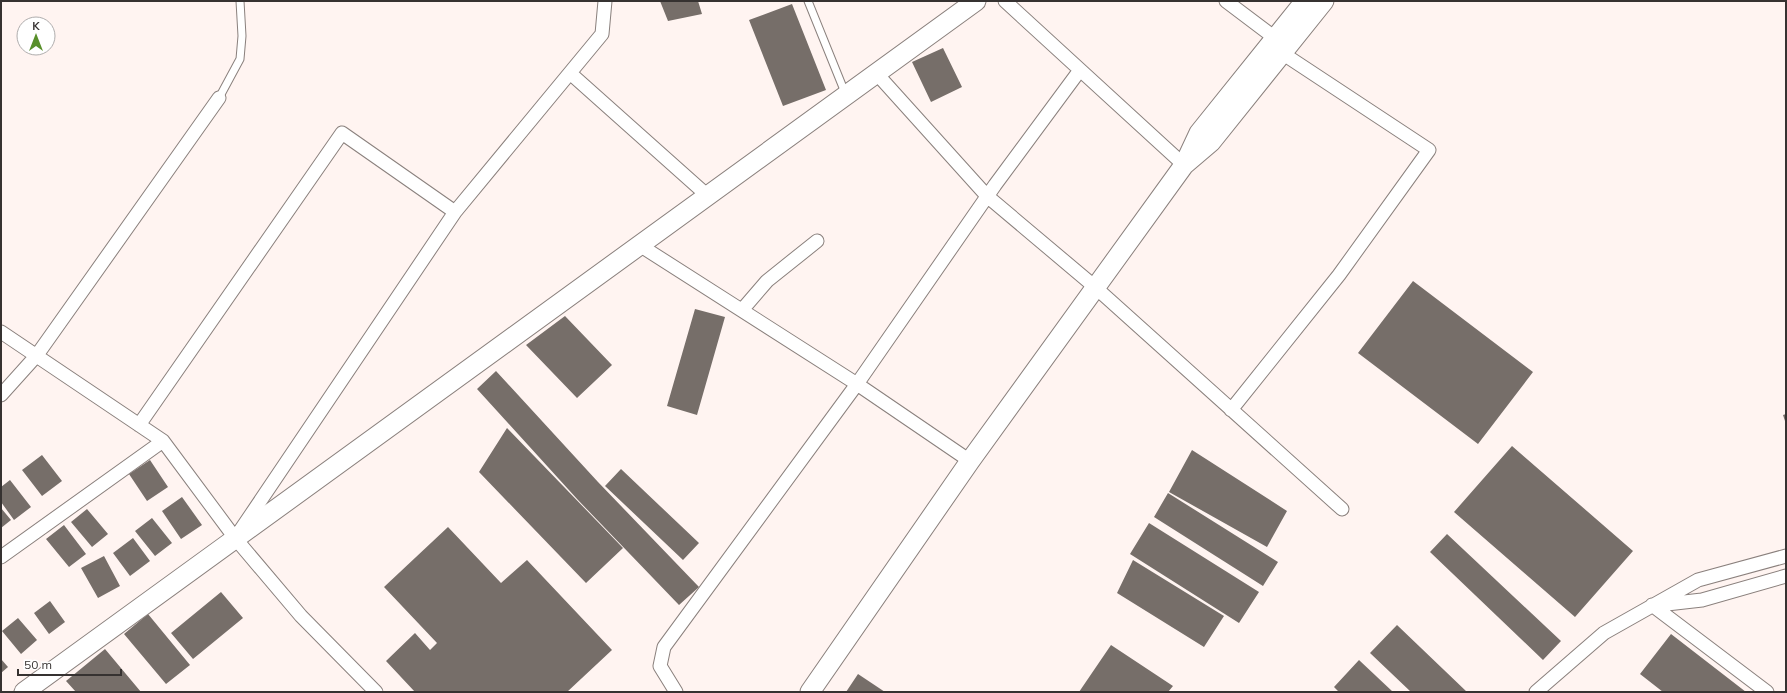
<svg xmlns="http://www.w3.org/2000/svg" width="1787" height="693" font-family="Mulish,sans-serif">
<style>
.building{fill:#766e69}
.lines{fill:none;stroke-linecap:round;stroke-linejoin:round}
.lane-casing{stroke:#8a807d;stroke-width:9}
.street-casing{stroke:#8a807d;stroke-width:15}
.secondary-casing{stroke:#8a807d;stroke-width:21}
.lane{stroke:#fff;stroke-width:7}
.street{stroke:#fff;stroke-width:13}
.secondary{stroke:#fff;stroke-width:19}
</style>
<rect width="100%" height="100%" fill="#fff4f1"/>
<!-- building -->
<path class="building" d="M660,1H698L702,14L668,21Z
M792,4L826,90L783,106L749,20Z
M943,48L962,87L931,102L912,62Z
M1413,281L1533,372L1478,444L1358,353Z
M695,309L725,317L697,415L667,406Z
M565,316L612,365L577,398L526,345Z
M496,371L598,482L699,587L679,605L578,500L477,389Z
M1786,414V424L1783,415Z
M507,428L623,548L586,583L479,472Z
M1512,446L1633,551L1575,617L1454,512Z
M1192,450L1287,511L1267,547L1169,492Z
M42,455L62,481L42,496L22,470Z
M150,460L168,487L147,501L129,474Z
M621,469L699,543L683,560L605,486Z
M10,480L31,507L14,520L1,502V487Z
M1168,493L1278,562L1263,586L1154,517Z
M182,497L202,525L181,539L162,511Z
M1,508L11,520L1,528Z
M87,509L108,534L92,547L71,522Z
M152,518L172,543L155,556L135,531Z
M1149,523L1259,592L1239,623L1130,554Z
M64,525L86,554L69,567L46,539Z
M448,527L501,583L527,560L612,650L567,692H415L386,661L415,633L430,650L437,643L384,587Z
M1447,534L1561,641L1543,660L1430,552Z
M133,538L150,561L130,576L113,553Z
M104,556L120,586L98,598L81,568Z
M1133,560L1224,616L1204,647L1117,593Z
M221,592L243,618L193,659L171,633Z
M50,601L65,622L49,634L34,613Z
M148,614L190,665L166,684L124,634Z
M18,618L37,640L21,654L2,631Z
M1397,625L1467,692H1411L1370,653Z
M1671,634L1746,692H1663L1640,674Z
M1111,645L1173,686L1168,692H1079Z
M105,649L141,692H76L66,681Z
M1,659L8,667L1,673Z
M1359,660L1393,692H1339L1334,687Z
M858,674L885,692H846Z"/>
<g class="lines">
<defs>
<path id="lane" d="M808,1L846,95
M219,98L240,59L242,36L240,1"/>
<path id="street" d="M1005,1L1184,165
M1226,1L1275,38
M570,73L709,197
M877,74L987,196L1095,287L1342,509
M641,246L857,384L970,461
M742,310L767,281L817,241
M1,332L163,441L235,538L301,616L376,692
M1,395L37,355L219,98
M1231,410L1339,275L1429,150L1282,53
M139,425L342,133L455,212
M240,531L455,212L602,34L605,1
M1,557L163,441
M1652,605L1767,692
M1658,605L1702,600L1786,576
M676,692L660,666L664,647L857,384L995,185L1080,70
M1536,692L1604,633L1698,580L1786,556"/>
<path id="secondary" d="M1305,1L1199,133L1184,165L1211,142L1324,1
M24,692C341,461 660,233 976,1
M810,692L970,461L1184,165"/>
</defs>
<!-- lane casing -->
<use href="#lane" class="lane-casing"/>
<!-- street casing -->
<use href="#street" class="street-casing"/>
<!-- secondary casing -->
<use href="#secondary" class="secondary-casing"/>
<!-- lane -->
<use href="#lane" class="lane"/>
<!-- street -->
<use href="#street" class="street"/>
<!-- secondary -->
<use href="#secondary" class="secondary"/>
</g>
<!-- border -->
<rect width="1787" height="693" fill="none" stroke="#363231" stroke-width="4"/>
<!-- north arrow -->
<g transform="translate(36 36)"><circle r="19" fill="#ffffff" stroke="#afadad"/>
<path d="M0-3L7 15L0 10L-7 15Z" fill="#588f2a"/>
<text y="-6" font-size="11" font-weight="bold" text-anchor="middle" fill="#363231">K</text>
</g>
<!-- scale -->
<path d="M18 669v6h103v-6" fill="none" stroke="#363231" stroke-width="2"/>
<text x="24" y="669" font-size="12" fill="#363231" stroke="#ffffff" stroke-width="3" paint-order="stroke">50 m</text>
</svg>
